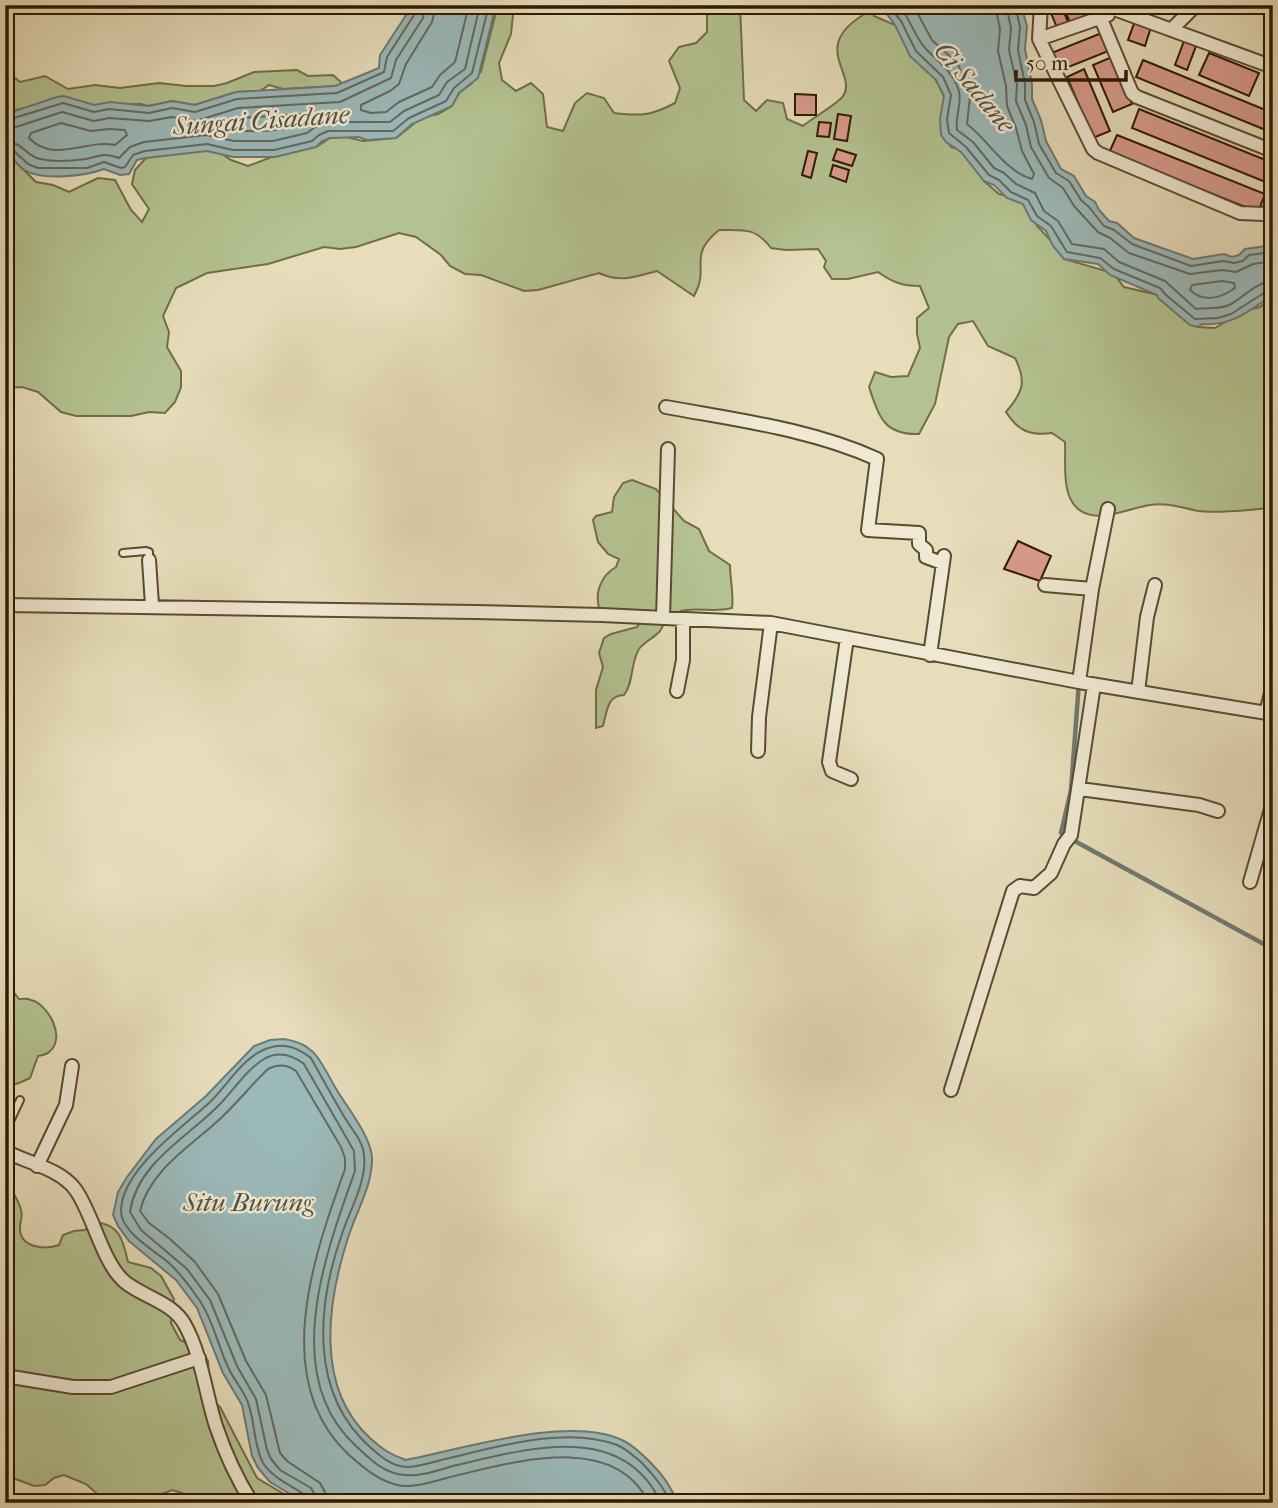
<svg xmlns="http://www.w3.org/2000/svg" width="1278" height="1508" font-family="'IM FELL French Canon',serif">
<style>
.green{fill:#b4c291;stroke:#716e48;stroke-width:2}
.water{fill:#9bb9ba;stroke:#6f7970;stroke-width:2}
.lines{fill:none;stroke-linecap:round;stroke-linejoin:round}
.shore{stroke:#64695d;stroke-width:2}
.stream{stroke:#6f7970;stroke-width:4.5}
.building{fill:#d89b8e;stroke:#2e1900;stroke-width:2}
.lane-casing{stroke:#5c4a2f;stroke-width:10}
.street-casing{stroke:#5c4a2f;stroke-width:16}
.lane{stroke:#efe9d3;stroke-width:6}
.street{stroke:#efe9d3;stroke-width:12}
.labels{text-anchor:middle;stroke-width:5;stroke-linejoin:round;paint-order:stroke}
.water-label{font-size:26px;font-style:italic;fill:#545141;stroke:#efe9d3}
</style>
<rect width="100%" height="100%" fill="#e7ddbb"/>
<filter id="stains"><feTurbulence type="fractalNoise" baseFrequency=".00286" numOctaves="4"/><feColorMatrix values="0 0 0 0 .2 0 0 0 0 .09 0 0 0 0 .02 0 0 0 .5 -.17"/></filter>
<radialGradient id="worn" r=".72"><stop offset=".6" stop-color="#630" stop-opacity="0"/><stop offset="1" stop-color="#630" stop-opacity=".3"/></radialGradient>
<!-- green -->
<path class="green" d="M503,5H514L511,34L499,63L502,80L516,91L531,83L543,94L547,127L563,131L575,103L587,93L604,98L614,113C641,116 651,116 675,103L680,88L669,61L679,47L696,43L707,32V5H740L744,100L756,111L767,100L783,103L787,119L803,126C811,119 839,103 843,96C858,74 810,48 863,15L857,5H872L874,16L895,25L936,80L944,96L943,130L951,147L968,152L984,181L999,194L1017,198L1030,210L1037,226L1055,245L1064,259L1113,273L1124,287L1158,295L1183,319L1198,327L1215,328L1244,311L1260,307L1273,297V485L1265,484L1273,497V508C1252,509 1218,514 1198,511C1182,508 1167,502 1150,505C1128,508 1098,525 1078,509C1061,495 1066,462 1065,442L1052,433C1030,436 1018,431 1006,412C1023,392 1027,382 1015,358L988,346L973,321L958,324L949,337L935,404L919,434C883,435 879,416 869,387L875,372L891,377L908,376L920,348L917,334V318L929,308L920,286C902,286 892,282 878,272L848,279H832L824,267L826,261L818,249L786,250L771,248C755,227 744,230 719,230C686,257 711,266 694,296L657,271C635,277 620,283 599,273L538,290L524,291L481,275L465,274L450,266L441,255L416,237L399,233L356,247L340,249L324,247L268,264L207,273L176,288L163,316L169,332L167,347L181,371V387L175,402L165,413L149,412L131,416H76L61,412L38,392L22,387L5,388V156L12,158L36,182L53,185L69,192L98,178L115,180L131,210L142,222L149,209L132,184L135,170L146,158L162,152L216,150L231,160L248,166L298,147H316L330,138L346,137L363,141L396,138L421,118L438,114L452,106L459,93L472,83L481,71L497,8Z
M5,70L20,82L45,76L68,89L95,85L120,88L159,83L186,86H214L227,83L254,72L297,70L308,76L333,75L343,84L336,86L283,89L269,85L260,91L236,92L195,105L172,101L148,106L141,104L19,109L12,112L5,109Z
M632,480L656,489L684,521L699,529L709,551L730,565C730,578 734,597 732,608C710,614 687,603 669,617C664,621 663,627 660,631C654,638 644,642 639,649C630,664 634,682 624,695C607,695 607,712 603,726L596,728V690L603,667L599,653L604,638L611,634L637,627L641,620L601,613C593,596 600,576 616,567L619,559L608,554L598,542L593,520L596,516L612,512L614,497L623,483Z
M5,964L14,978L12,990L19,999C23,999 27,998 31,1000C48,1004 67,1038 49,1052C46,1055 42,1055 38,1056L30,1078C22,1082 14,1086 5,1084Z
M5,1180C11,1189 19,1200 21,1210C23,1217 20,1221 20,1227C19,1248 45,1250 59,1245L63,1235L74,1231L85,1230L94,1222C120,1224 123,1240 128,1262L151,1268L161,1276L174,1299L171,1323L180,1340L202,1350L208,1361L210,1399L220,1407L257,1478L299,1503H213C207,1495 193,1495 187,1503H178L182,1493L172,1490L139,1503L102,1498L86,1484L64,1475L54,1478L45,1485L34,1486L5,1475Z"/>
<!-- water -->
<path class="water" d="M410,5H496L478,78L459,93L452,106L412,124L396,138L367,140L359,137L330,138L322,141L316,147L275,157H233L207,151L146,158L137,160L129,174L120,175L104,169C85,176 43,181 24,170C20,167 16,162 12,158H5V109L12,112L57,97L64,96L94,105L110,102L149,106L172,101L195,105L236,92L335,86L379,68L380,55L408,12Z
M880,5H1021L1027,26L1025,49L1032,84V99L1041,120L1046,141L1061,169L1074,176L1086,196L1095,202L1099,210L1109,221L1117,223L1134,238L1193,259L1224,254L1232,257L1239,255L1245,249L1273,245V295C1248,311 1233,326 1202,324L1198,327L1190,325L1158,298L1157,295L1110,275L1098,264L1064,259L1053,246L1046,231L1031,220L1023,204L1007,198L994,185L984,181L961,152L946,142L941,135L940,119L944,96L936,80L910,56L895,25Z
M284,1039C316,1044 320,1061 335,1087C346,1106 370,1135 372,1157C373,1185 356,1212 348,1238C327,1303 315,1388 370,1438C382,1449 391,1455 406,1460C463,1449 568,1415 622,1440C633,1445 643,1455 651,1463C663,1475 672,1487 677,1503H305L270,1482L258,1468L252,1456L242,1405L223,1373L197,1308L176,1280L129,1241L118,1226L113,1215L118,1192L127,1177L156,1139L206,1096L254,1046L270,1040Z"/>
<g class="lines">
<!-- shore -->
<path class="shore" d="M436,5L432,22L406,64L399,84L390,91L361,105V110L371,113L386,112L399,102L432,87L440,75L455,62L469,5
M888,5L901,21L916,51L943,77L951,95L947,119L949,133L966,147L989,175L999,180L1011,192L1028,200L1037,216L1051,226L1067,252L1100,258L1114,269L1160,288L1166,295L1195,319L1218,318L1231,314L1267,291L1273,290
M899,5C910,19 915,37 925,48C938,62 953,71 959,91C962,103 955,117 957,130L973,142L994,168L1004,173L1016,184L1035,193L1044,211L1058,221L1072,244L1104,249L1119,262L1165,281L1196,309C1207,307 1218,310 1229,305C1243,298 1256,282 1273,281
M913,5L932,40L957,63L967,84L970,97L967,124C988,140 1006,172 1032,179L1034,174L1022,151L1016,128L1007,106L1006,86L998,51L1000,29L995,5
M1006,5L1011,28L1009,50L1017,85L1016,101L1026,125L1031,147L1049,178L1063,188L1074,206L1098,232L1110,238L1129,253L1190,274L1222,270L1236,272L1253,264L1273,261
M1015,5L1020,27L1018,50L1025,84V100L1034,122L1039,144L1056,173L1069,181L1081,200L1089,207L1104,226L1114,230L1132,244L1191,266L1223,261L1234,263L1243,261L1249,255L1273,252
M303,114L307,118C296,132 236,136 223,125L225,122L240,118Z
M5,117L14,118L63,103L94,112L109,109L149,113L172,108L195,112L237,99L337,93L384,72L387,57L414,15L416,5
M61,123L91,131L109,129L125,130L127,135L115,145C86,139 54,164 29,138L31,133Z
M5,126L16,127L62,112L94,121L109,118L149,121L172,117L196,121L238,108L340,102L391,78L396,60L423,18L425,5
M5,142C24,142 25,156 40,159C53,162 72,161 86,159C101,156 102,152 119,158L130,147L144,142L206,135L234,141H273L307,133L315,127L327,122H390L404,111L439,95L447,82L465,69L480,5
M5,151L15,152L28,164L38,168H87L104,162L121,168L125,167L133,155L145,151L207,144L233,150H274L312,141L319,135L328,131H393L409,118L446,101L454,88L472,73L489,5
M1222,281L1234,283L1235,288C1221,298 1204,303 1190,290L1192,285Z
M307,1503L305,1495C290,1485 273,1478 263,1463C254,1446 255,1424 249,1406C246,1393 235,1382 229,1369C218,1347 214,1322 200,1301C191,1288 182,1275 170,1264C156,1251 121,1233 121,1211C121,1170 182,1128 209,1103C228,1085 245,1053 272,1047C287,1043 299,1049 311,1058C322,1078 333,1098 345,1118C352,1130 363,1141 364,1155C367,1180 351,1208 343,1231C317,1303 308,1393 371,1448C381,1457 393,1467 408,1467C422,1466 436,1461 450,1458C500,1446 567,1426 617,1445C627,1449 635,1457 643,1464C654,1476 664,1487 670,1503
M316,1503L315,1495L311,1488L280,1470L271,1459L267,1450L256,1399L237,1366L210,1300L187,1269L141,1230L130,1212C137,1163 187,1138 218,1106C233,1091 246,1070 264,1059C278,1051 292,1055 304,1064L354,1151L355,1171C326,1252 279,1376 356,1446C370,1459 384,1474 405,1475C421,1477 441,1469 457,1465C526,1449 623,1420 661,1503
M327,1503L325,1492L320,1483L287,1461L280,1453L266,1395L246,1361L218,1294L195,1262L170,1239L149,1223L140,1211C150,1169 193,1145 222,1117C238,1102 252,1084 268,1069C278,1064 287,1064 296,1071L341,1147L345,1158V1169C314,1255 269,1381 349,1455C365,1469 381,1483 403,1486C418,1487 436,1481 450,1477C511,1463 614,1430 649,1503"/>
<!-- stream -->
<path class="stream" d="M1067,837L1061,833L1071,790L1079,682
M1071,839L1273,949"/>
</g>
<!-- building -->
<path class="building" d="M1061,5L1069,25L1058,30L1048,6Z
M1063,5H1088L1093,16L1071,25Z
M1135,21L1151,27L1145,46L1128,40Z
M1104,32L1111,50L1056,72L1049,54Z
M1184,41L1196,46L1187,70L1175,65Z
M1209,53L1259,73L1249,96L1199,75Z
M1112,57L1132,104L1113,112L1093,65Z
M1143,60L1273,113V133L1136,77Z
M1084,69L1110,131L1093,138L1067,77Z
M795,94L816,95V115H795Z
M1139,109L1273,163V185L1132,128Z
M838,114L851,116L847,141L834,139Z
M819,122L831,123L829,137L817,136Z
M1117,135L1265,194L1258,212L1109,153Z
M837,149L856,155L852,166L833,160Z
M808,151L817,153L811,178L802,175Z
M833,165L849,170L846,182L830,176Z
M1018,541L1051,556L1040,581L1004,569Z"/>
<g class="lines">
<defs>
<path id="lane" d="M123,553L146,551L149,552V560
M5,1132L20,1100"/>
<path id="street" d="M1041,5L1039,39L1093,149L1098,153L1240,213L1264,214L1273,208
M1115,5L1117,10L1273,67
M1101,19L1132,93L1137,97L1273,151
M1171,30L1196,5
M1039,39L1108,15
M666,407C736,420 811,429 877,459L868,530L919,533V544L926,550V557L942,563
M149,560L152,605
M1045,585L1092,589
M5,605L475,612L602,615L771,623L1079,682L1273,714
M663,618L668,449
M847,638L829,762L832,771L851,779
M930,655L944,556
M1079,682L1092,589L1108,509
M677,691L683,660V619
M1138,692L1147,617L1155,585
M1266,713L1273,685
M758,751L759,717L771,623
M1080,789L1199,805L1218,811
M1250,882L1273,802
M951,1090L1013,891L1020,886L1034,888L1051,873L1064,844L1071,835L1094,685
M5,1151C27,1163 59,1168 75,1189C93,1213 102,1263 125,1282C143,1297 173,1302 185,1325C202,1356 205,1392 216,1426C225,1453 237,1479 252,1503
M37,1166L66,1105L72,1066
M5,1376L73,1387H111L199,1358
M47,1502L49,1503"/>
</defs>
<!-- lane casing -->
<use href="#lane" class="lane-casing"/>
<!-- street casing -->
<use href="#street" class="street-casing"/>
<!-- lane -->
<use href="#lane" class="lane"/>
<!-- street -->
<use href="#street" class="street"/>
</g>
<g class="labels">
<!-- water labels -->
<g class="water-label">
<text transform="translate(975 87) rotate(50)" y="9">Ci Sadane</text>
<text transform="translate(261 120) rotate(-4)" y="9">Sungai Cisadane</text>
<text x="248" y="1211">Situ Burung</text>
</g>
</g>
<!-- margin -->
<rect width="1278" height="1508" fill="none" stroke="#e7ddbb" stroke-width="28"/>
<rect x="7" y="7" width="1264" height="1494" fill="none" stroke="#2e1900" stroke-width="3.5"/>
<rect x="14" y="14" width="1250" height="1480" fill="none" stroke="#2e1900" stroke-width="2"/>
<!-- scale -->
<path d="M1016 70v10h110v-10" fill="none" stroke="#2e1900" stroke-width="3.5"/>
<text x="1026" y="70" font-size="21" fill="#2e1900" stroke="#efe9d3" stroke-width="5" paint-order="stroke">50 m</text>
<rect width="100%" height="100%" filter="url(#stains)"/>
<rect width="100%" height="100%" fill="url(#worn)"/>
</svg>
